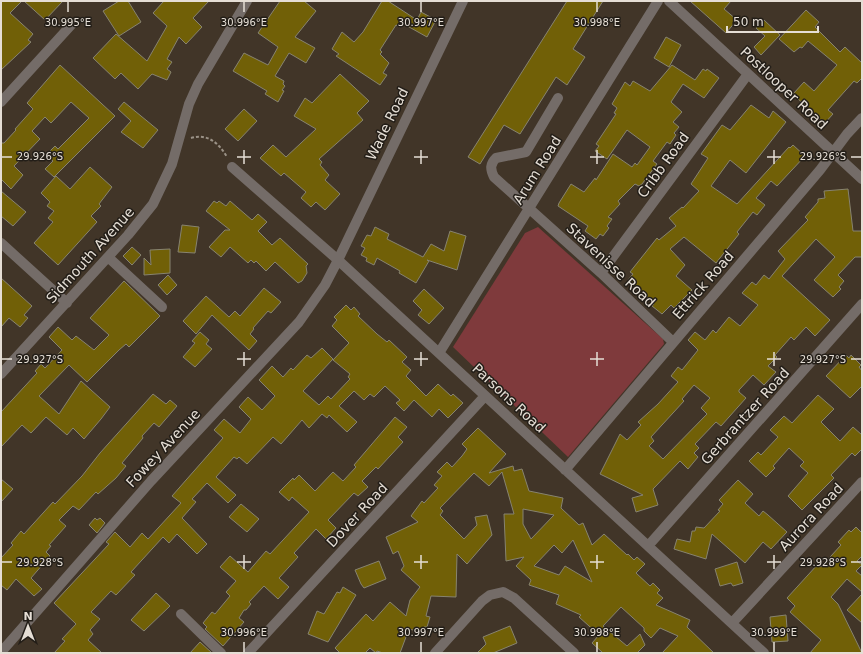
<svg xmlns="http://www.w3.org/2000/svg" width="863" height="654" font-family="'DejaVu Sans',sans-serif">
<style>
.green{fill:#7f3a3c}
.building{fill:#716007;stroke:#878370;fill-rule:evenodd}
.lines{fill:none;stroke-linecap:round;stroke-linejoin:round}
.path{stroke:#9a9186;stroke-width:2;stroke-dasharray:3 2;stroke-linecap:butt}
.minor{stroke:#746c68;stroke-width:10}
.ticks{fill:none;stroke:#e5ded5;stroke-width:1.5}
.labels{text-anchor:middle;stroke-width:3;stroke-linejoin:round;paint-order:stroke}
.street-label{font-size:14px;fill:#e5ded5;stroke:#231e18}
.ticks-label{font-size:10px;text-anchor:middle;fill:#e5ded5;stroke:#231e18;stroke-width:3;stroke-linejoin:round;paint-order:stroke}
</style>
<rect width="100%" height="100%" fill="#413528"/>
<!-- green -->
<path class="green" d="M538,227L663,339L664,344L568,457L453,347L525,233Z"/>
<!-- building -->
<path class="building" d="M1,1H22L10,13L33,34L28,40L31,42L1,70Z
M24,1H63L45,20Z
M119,1H128L141,22L119,36L103,11Z
M164,1H209L193,18L202,27L186,44L179,37L167,59L172,62L167,69L171,72L167,80L152,74L138,89L121,73L115,79L93,58L116,34L147,61L167,26L153,13Z
M280,1H304L316,11L295,37L315,48L306,63L289,53L275,76L284,81L283,84L285,86L282,90L284,91L278,102L265,94L267,91L233,71L244,53L268,65L278,47L258,33Z
M382,1H388L417,20L421,12L436,20L427,37L402,23L400,27L396,25L380,50L382,52L380,54L389,63L383,73L387,75L380,85L336,56L339,54L332,49L342,32L354,42L363,32Z
M567,1H603L573,49L585,57L567,85L556,77L520,134L504,125L480,164L468,157Z
M690,1H731L724,9L737,20L726,33Z
M806,10L819,22L815,27L840,52L845,47L862,63V78L857,83L854,81L828,110L833,114L824,124L793,94L804,82L814,91L837,65L808,41L802,48L800,47L794,52L779,39Z
M764,20L780,35L761,55L754,47L765,36L756,28Z
M666,37L681,45L669,67L654,58Z
M60,65L115,116L54,177L45,169L53,161L46,155L55,146L58,149L89,118L71,102L51,123L45,117L32,131L40,139L14,166L23,175L11,189L1,179V143H4L16,130L15,129L33,109L27,103Z
M672,65L695,80L703,69L706,71L707,69L719,78L704,98L683,84L671,102L682,112L673,122L679,127L674,133L676,135L670,144L667,142L653,161L657,164L642,184L639,186L635,184L618,201L620,204L608,217L612,219L607,226L609,228L603,236L600,234L596,239L585,231L588,226L558,206L559,203L571,184L584,192L595,178L596,180L613,154L632,167L635,163L637,165L650,147L627,130L607,159L595,151L599,146L596,144L616,114L614,113L617,108L612,104L625,82L630,86L633,81L650,91Z
M340,74L369,101L357,113L363,120L319,159L322,162L320,165L329,175L325,180L340,194L325,210L316,202L311,207L301,198L306,192L284,173L281,176L260,158L273,145L286,157L316,129L294,116L305,98L312,103Z
M124,102L158,130L143,148L121,132L131,121L118,109Z
M751,105L769,118L773,111L786,122L746,173L730,160L711,186L737,204L789,147L790,148L793,145L805,156L777,186L771,181L756,198L765,205L757,215L753,212L737,232L739,234L716,263L684,237L670,249L685,265L676,276L692,290L674,308L671,305L662,314L652,306L654,304L628,280L633,274L630,272L657,238L659,240L676,226L669,218L682,207L683,208L699,191L691,184L708,158L701,154L722,125L730,130Z
M244,109L257,121L238,141L225,129Z
M90,167L112,187L99,204L101,206L91,216L97,222L58,265L34,243L53,222L48,218L54,211L47,206L50,202L41,193L56,176L70,189Z
M848,189L853,231H862V257H855L838,275L844,281L839,287L841,289L833,297L814,280L835,257L816,239L782,276L830,320L815,336L806,327L794,340L791,337L775,355L777,357L768,366L776,372L764,385L753,375L739,390V392L746,398L721,426L716,422L695,444L699,448L694,453L698,457L688,469L680,461L653,489L658,505L636,512L632,498L643,495L600,474L620,434L627,440L641,425L638,422L658,404L678,382L671,376L678,367L682,370L698,350L688,340L695,332L705,340L713,330L716,333L729,317L740,326L758,305L742,293L752,282L756,285L764,275L769,279L785,259L778,251L808,220L805,217L818,202V199L825,198L824,191ZM694,385L710,398L701,408L707,414L663,459L649,446L654,441L651,437L684,401L682,399Z
M1,191L26,212L13,226L1,216Z
M214,201L217,203L219,201L226,206L230,201L252,220L258,214L267,222L258,231L272,245L280,238L308,264L306,266L307,273L302,281L298,283L275,262L266,271L256,261L254,263L251,260L248,263L230,247L221,257L209,247L225,230H230L206,211Z
M182,225L199,227L195,253L178,252Z
M375,227L389,234L387,239L423,257L431,244L444,251L450,231L466,236L457,270L427,260L429,261L416,283L399,273L400,271L377,258L374,265L366,261L367,258L361,255L365,248L361,246L367,235L371,236Z
M132,247L141,255L132,265L123,256Z
M170,249V273L144,275V258L151,265L150,250Z
M168,275L177,285L167,295L158,285Z
M1,278L32,306L24,315L28,318L20,327L9,318L1,327Z
M124,281L160,316L129,347L126,344L119,350L87,382L69,365L39,396L59,414L81,381L110,407L101,419L84,439L73,428L67,435L46,417L31,433L22,425L1,447V412L37,373L35,371L41,364L45,368L62,350L49,337L58,327L72,340L76,336L94,350L109,335L90,318Z
M264,288L281,302L271,313L268,311L253,328L254,329L250,334L257,341L249,350L212,315L196,334L183,321L206,296L229,317L235,311L240,316Z
M424,289L444,308L429,324L418,315L422,310L413,301Z
M346,305L351,310L354,307L360,314L358,316L377,334L387,342L389,340L407,357L402,362L411,370L406,376L426,396L438,384L451,396L453,394L463,403L448,418L439,409L432,417L414,400L404,411L396,403L400,400L385,386L374,397L370,394L364,400L354,391L339,406L357,422L347,432L329,415L327,418L322,414L309,428L302,420L281,444L273,437L247,464L239,457L237,459L234,457L216,477L236,495L228,503L207,483L192,499L196,502L182,518L207,544L197,554L177,534L169,543L163,537L131,572L135,575L116,595L111,591L91,612L100,619L90,630L93,634L88,640L102,653H54L65,641L62,639L76,624L54,603L109,544L106,542L115,532L130,547L142,533L148,539L181,503L172,496L223,438L214,430L224,419L240,433L251,419L239,407L248,397L262,410L275,396L259,380L272,366L283,377L291,368L293,370L307,355L311,358L322,348L333,359L303,391L319,405L328,396L331,399L350,379L348,377L350,374L333,360L349,343L332,326L337,320L334,317Z
M200,332L209,340L206,344L212,349L195,367L183,357L195,343L192,341Z
M846,355L849,358L851,355L861,365L859,367L862,371V386L850,398L826,376Z
M153,394L166,404L170,400L177,406L159,427L154,423L142,436L143,438L122,463L126,466L116,478L98,494L96,492L79,510L73,506L59,520L66,526L49,545L51,546L46,552L50,556L31,578L42,589L34,596L16,579L7,590L1,585V558L13,545L11,543L21,531L24,534L53,502L55,504L82,476L100,453Z
M818,395L834,409L821,422L840,441L853,427L862,435V449L855,456L852,453L831,475L834,478L802,510L788,496L808,473L800,466L804,462L789,448L773,466L775,468L766,477L749,461L758,452L761,455L778,437L770,430L784,416L792,423Z
M395,417L407,427L398,437L403,442L378,469L376,467L362,481L368,487L358,496L354,493L328,520L336,528L326,539L316,529L294,553L298,557L279,578L289,587L278,599L264,586L249,602L251,604L246,610H244L239,618L244,622L223,646L205,629L207,627L203,623L212,612L215,614L230,596L226,592L236,581L220,567L230,556L248,572L266,551L270,554L309,512L292,497L289,501L279,492L293,478L294,480L299,475L315,491L333,472L343,481L356,467L354,465Z
M478,428L506,454L489,473L513,466L514,471L522,469L529,491L563,498L561,508L579,525L583,523L592,545L604,534L627,555L628,554L634,560L637,557L645,564L636,573L650,586L653,583L660,590L657,593L663,598L656,605L690,620L687,627L714,653H662L678,636L660,628L651,638L644,631V628L621,607L603,626L627,646L640,634L645,645L637,653H603L592,643L599,635L579,617L581,615L556,604L559,595L529,585L531,580L516,566L524,557L506,561L504,514H514L502,472L489,486L474,473L440,508L443,511L440,515L464,539L477,525L475,517L487,515L492,535L467,564L457,554L456,597L431,596L426,616L430,617L427,627H424V633L409,629L400,653H383L377,651L376,653L370,648L365,653H340L335,648L366,614L373,621L390,602L406,616L410,600L420,587L401,570L404,566L398,551L393,554L386,537L418,522L411,516L422,501L424,503L438,488L434,485L442,476L437,472L447,462L452,467L462,456L467,449L462,444ZM523,509L554,515L531,539L523,524ZM573,540L592,582L565,566L559,575L534,566L554,545L562,553Z
M1,479L13,489L1,502Z
M738,480L753,494L745,503L759,516L763,511L768,515L787,532L771,549L763,542L745,563L712,534L706,559L674,549L677,539L690,542L692,531H695L696,527L704,528L720,511L718,510L723,504L719,500Z
M241,504L259,519L247,532L229,517Z
M95,518L97,520L100,518L105,523L97,533L89,525Z
M856,527L862,533V556L857,561L862,565L856,571L862,576V592L847,579L831,597L838,604L862,653H810L821,640L790,612L795,606L787,598L818,564L821,567L841,545L838,542L849,530L851,532Z
M379,561L386,579L364,588L361,584L355,570Z
M737,562L743,583L733,586L731,583L720,586L715,569Z
M343,587L356,595L328,642L308,634L317,611L324,614L337,592L340,593Z
M156,593L170,606L144,631L131,620Z
M862,594V623L847,610Z
M786,615L788,641L772,642L770,617Z
M510,626L517,643L493,653H477L486,644L483,637Z
M200,642L212,653H190Z"/>
<g class="lines">
<!-- path -->
<path class="path" d="M191,138C207,133 219,143 227,157"/>
<!-- minor -->
<path class="minor" d="M669,1L862,179
M558,98L526,152L496,158C490,164 490,169 494,177L601,273L673,342
M1,102L73,23
M232,167L338,260L764,653
M1,243L67,303
M108,257L162,307
M601,273L748,74
M439,353L658,1
M1,374L128,235L153,204L172,164L189,104L198,84L247,1
M565,470L820,170L847,134L862,118
M648,546L862,304
M181,614L221,653
M732,623L862,482
M2,651L151,481L299,322L325,285L338,260L463,1
M248,653L485,396
M435,653L482,601L490,595L503,592L514,598L574,653"/>
</g>
<!-- ticks -->
<path class="ticks" d="M68,2V12M244,2V12M421,2V12M597,2V12M244,150V164M421,150V164M597,150V164M774,150V164M2,157H12M237,157H251M414,157H428M590,157H604M767,157H781M851,157H861M244,352V366M421,352V366M597,352V366M774,352V366M2,359H12M237,359H251M414,359H428M590,359H604M767,359H781M851,359H861M244,555V569M421,555V569M597,555V569M774,555V569M2,562H12M237,562H251M414,562H428M590,562H604M767,562H781M851,562H861M244,642V652M421,642V652M597,642V652M774,642V652"/>
<g class="labels">
<!-- street labels -->
<g class="street-label">
<text transform="translate(784 88) rotate(43)" y="5">Postlooper Road</text>
<text transform="translate(387 124) rotate(-64)" y="5">Wade Road</text>
<text transform="translate(663 165) rotate(-54)" y="5">Cribb Road</text>
<text transform="translate(537 170) rotate(-58)" y="5">Arum Road</text>
<text transform="translate(90 255) rotate(-48)" y="5">Sidmouth Avenue</text>
<text transform="translate(611 265) rotate(43)" y="5">Stavenisse Road</text>
<text transform="translate(703 285) rotate(-49)" y="5">Ettrick Road</text>
<text transform="translate(509 398) rotate(43)" y="5">Parsons Road</text>
<text transform="translate(745 416) rotate(-48)" y="5">Gerbrantzer Road</text>
<text transform="translate(163 448) rotate(-47)" y="5">Fowey Avenue</text>
<text transform="translate(357 515) rotate(-47)" y="5">Dover Road</text>
<text transform="translate(811 517) rotate(-47)" y="5">Aurora Road</text>
</g>
</g>
<g class="ticks-label">
<text x="68" y="26">30.995°E</text>
<text x="244" y="26">30.996°E</text>
<text x="421" y="26">30.997°E</text>
<text x="597" y="26">30.998°E</text>
<text x="40" y="160">29.926°S</text>
<text x="823" y="160">29.926°S</text>
<text x="40" y="363">29.927°S</text>
<text x="823" y="363">29.927°S</text>
<text x="40" y="566">29.928°S</text>
<text x="823" y="566">29.928°S</text>
<text x="244" y="636">30.996°E</text>
<text x="421" y="636">30.997°E</text>
<text x="597" y="636">30.998°E</text>
<text x="774" y="636">30.999°E</text>
</g>
<!-- border -->
<rect width="863" height="654" fill="none" stroke="#e5ded5" stroke-width="4"/>
<!-- north arrow -->
<g transform="translate(28 626)" stroke="#231e18" stroke-width="3" paint-order="stroke">
<path d="M0-3L7 15L0 10L-7 15Z" fill="#e5ded5"/>
<text y="-6" font-size="11" font-weight="bold" text-anchor="middle" fill="#e5ded5">N</text>
</g>
<!-- scale -->
<path d="M727 26v6h91v-6" fill="none" stroke="#e5ded5" stroke-width="2"/>
<text x="733" y="26" font-size="12" fill="#e5ded5" stroke="#231e18" stroke-width="3" paint-order="stroke">50 m</text>
</svg>
